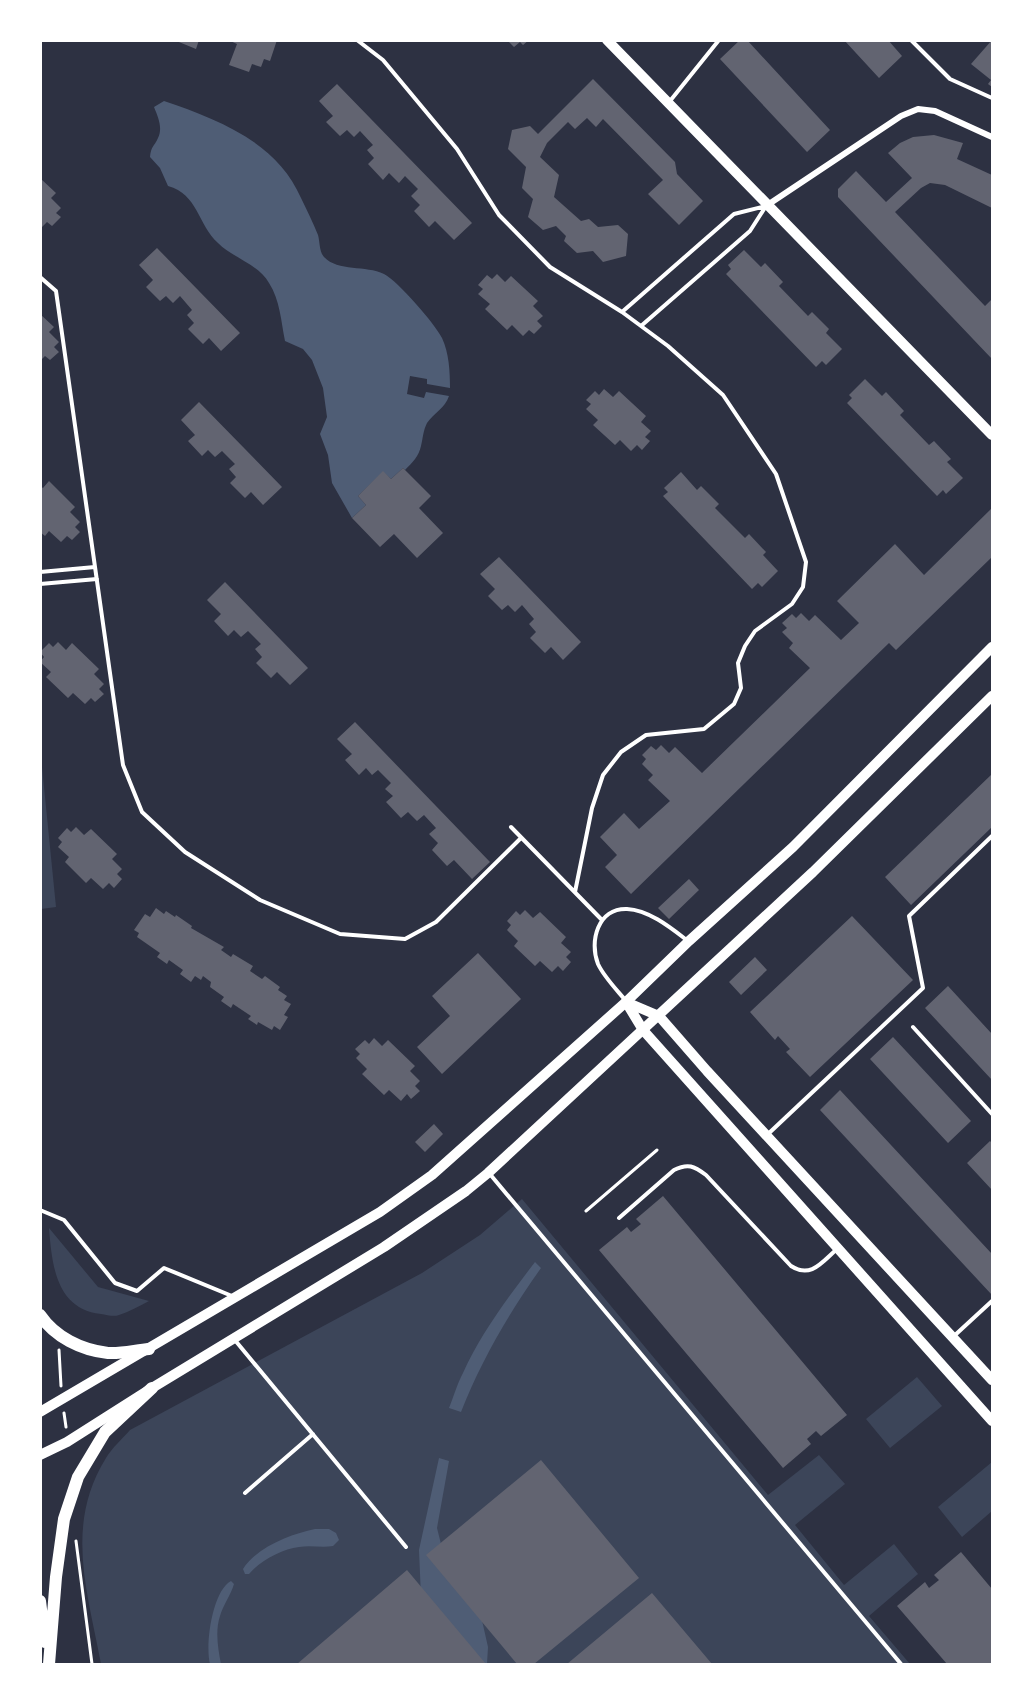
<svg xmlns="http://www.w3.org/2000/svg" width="1033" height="1705" font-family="'Archivo Narrow',sans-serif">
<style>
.green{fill:#3c4559}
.water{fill:#4f5d75}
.building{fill:#626471}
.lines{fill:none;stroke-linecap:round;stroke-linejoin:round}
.path{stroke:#fff;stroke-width:3}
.service{stroke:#fff;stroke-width:4}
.minor{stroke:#fff;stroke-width:6}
.tertiary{stroke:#fff;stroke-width:10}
.secondary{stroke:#fff;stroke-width:10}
.primary{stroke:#fff;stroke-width:12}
</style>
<rect width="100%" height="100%" fill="#2d3142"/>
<!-- green -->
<path class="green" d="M41,757L56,907L41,909H40Z
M522,1199L768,1495L819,1455L845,1484L795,1525L844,1585L894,1544L918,1574L869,1616L910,1664H101C88,1593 64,1525 106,1458C112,1448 122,1439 130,1430L422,1273L480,1235Z
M49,1228L98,1287L149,1301C139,1306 129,1312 119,1315C114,1317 107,1315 101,1314C56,1309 52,1265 49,1228Z
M917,1377L942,1406L890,1448L866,1419Z
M992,1462V1511L962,1537L938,1507Z"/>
<!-- water -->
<path class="water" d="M164,101C217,119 277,142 301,198C307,210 313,223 318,235C320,242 319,251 324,257C338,272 366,265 384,274C398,281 435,324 442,338C449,353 450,371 450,388L427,384V379L410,376L407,394L424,398L426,392L449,396C445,408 434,413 427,423C423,431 423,438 421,446C419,456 412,463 405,470L403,468L391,479L383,472L358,496L366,505L352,518L332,483L328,455L320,434L327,417L323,388L312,360L303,349L285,341C281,321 280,300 269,283C258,264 233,258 218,243C198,225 198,194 168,186L160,168L150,157C151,146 154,147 158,138C163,128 158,117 154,107Z
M535,1262L541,1268C509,1313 481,1361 461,1412L449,1408C454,1396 457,1384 463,1373C481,1333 509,1296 535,1262Z
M439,1458L449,1461L437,1528L444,1556L481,1616L488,1647L487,1664H432L421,1597L419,1550Z
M315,1529H329L336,1533L339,1540L333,1546C322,1548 311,1545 299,1547C282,1549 260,1561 249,1574H245L243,1569C257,1547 291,1534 315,1529Z
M231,1581L234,1584C231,1595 223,1605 220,1616C215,1631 218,1649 221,1664H210C205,1646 212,1591 231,1581Z"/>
<!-- building -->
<path class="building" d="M174,40H199L196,49Z
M228,40H277L270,61L264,59L261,67L252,64L249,72L229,65L237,44Z
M507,40H529L523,45L520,42L514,47Z
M740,40H747L830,130L807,152L720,59Z
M844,40H888L902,56L879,78Z
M992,40V87L988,84L991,80L971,64Z
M593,79L675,162L677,174L703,201L679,225L648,194L663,180L603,119L596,127L587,118L575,129L568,122L547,143L540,157L559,175L554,197L581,221L589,219L598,227L618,225L628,234L626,256L603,262L593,251L577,253L564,241L566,236L556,226L543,230L528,217L533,199L522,188L526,167L508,149L512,130L530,126L538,134Z
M337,84L472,223L454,240L435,221L429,227L414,211L420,205L411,196L418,189L405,176L399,183L389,173L383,180L368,164L374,158L367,150L373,145L360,131L354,137L347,130L340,136L326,122L333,116L319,101Z
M934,135L963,143L957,159L992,175V208L945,185L930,183L921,188L895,212L985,306L992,299V359L838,197V189L856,171L886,202L912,178L888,153L900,143L913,137Z
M40,178L56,193L51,198L61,208L56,213L61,217L52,226L47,222L40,229Z
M157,248L240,333L221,351L209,338L203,344L188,329L194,323L187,315L192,310L180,296L173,303L166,296L160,301L146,287L153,280L139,265Z
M744,250L761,267L765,263L783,282L779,286L808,316L812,312L829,329L826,333L842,349L826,365L822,361L816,367L726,274L731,269L728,265Z
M497,274L505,282L511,276L538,301L533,306L543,316L537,321L542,326L534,334L529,330L523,336L512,325L507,330L485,309L490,304L478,294L483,289L478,285L487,275L492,279Z
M40,314L54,327L49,332L59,342L54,347L59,352L50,360L45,356L40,361Z
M865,379L882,396L886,392L904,411L900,415L929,445L934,441L951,459L947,462L963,478L946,494L943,490L937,496L847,403L852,398L849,395Z
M604,389L613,397L619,391L646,416L641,422L651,431L645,437L650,441L642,450L637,445L631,451L620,440L615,445L593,425L598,420L586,409L591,404L586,400L595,391L599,395Z
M199,402L282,487L263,505L251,492L245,498L230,483L236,477L229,469L235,464L222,451L215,457L208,450L202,456L188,441L195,435L181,420Z
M403,468L431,496L419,508L443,533L417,558L394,534L380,547L352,518L366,505L358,496L383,471L391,479Z
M681,472L697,490L701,486L719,504L715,508L745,538L749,534L766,552L763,555L778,571L762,587L758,583L752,589L663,496L668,492L664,488Z
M49,481L75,507L70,512L80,522L75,527L80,532L72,540L67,536L61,542L49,531L45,536L40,532V486L43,488Z
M992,508V557L896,650L889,643L631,894L605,867L617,855L600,837L624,813L639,829L670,801L648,780L653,775L642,764L646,759L642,755L651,746L656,750L661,745L669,753L675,747L702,773L810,668L789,648L793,643L782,632L787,628L782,623L792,614L796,618L801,613L809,621L815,615L841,640L859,623L837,601L895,544L924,575Z
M499,557L581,642L563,660L551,647L545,653L530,638L536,632L529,624L534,619L522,605L515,612L508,605L502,610L488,596L495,589L480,574Z
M225,582L308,668L290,685L277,672L271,678L256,663L262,657L255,649L261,644L248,631L241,637L234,630L228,636L214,621L221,614L207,600Z
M58,642L66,650L72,643L99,669L94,674L104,684L99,689L104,694L95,702L91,698L85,704L73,693L68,698L46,677L51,672L40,662L44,657L40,652L49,643L53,647Z
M355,722L490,862L472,879L454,860L447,866L432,850L438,843L429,834L436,828L424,815L417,821L408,812L401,818L386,802L393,796L385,789L391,783L378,770L372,775L366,768L359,775L345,760L352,754L337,739Z
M992,774V827L911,905L885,877Z
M76,827L84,835L91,829L117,854L112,859L122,869L117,874L122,879L114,888L109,883L103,889L91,878L86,883L65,862L69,857L58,847L62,842L58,838L67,828L71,832Z
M689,879L699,890L669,919L658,908Z
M156,908L164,914L166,911L175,917L176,915L192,926L191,928L224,947L221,950L231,957L233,954L253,966L250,971L262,979L265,976L280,987L278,990L287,996L284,1000L291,1004L284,1015L288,1017L280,1030L274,1026L272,1030L258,1022L257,1025L248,1019L251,1016L233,1004L231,1008L221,1001L224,997L210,987L211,982L203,976L201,980L195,976L191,982L180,974L183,970L169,960L167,964L157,957L160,953L137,937L139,933L134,930L145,914L150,917Z
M525,910L533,918L540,912L566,937L561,943L571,952L566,957L571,962L563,971L558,966L552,972L540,961L535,966L514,946L518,941L507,930L511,925L507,921L516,911L520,915Z
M852,916L913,980L810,1077L786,1052L790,1049L778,1036L775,1040L750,1012Z
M478,953L521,999L442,1074L417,1047L450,1016L432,996Z
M755,957L767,970L741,995L729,982Z
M948,986L992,1034V1080L925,1008Z
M893,1037L971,1121L948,1143L870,1059Z
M374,1038L382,1046L388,1040L415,1066L410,1071L420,1081L415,1086L420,1091L411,1099L407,1094L401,1101L389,1090L384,1095L362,1074L367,1069L356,1058L360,1054L355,1049L365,1040L369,1044Z
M840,1090L992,1254V1295L820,1110Z
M434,1124L443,1134L425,1152L415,1142Z
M990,1141L992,1143V1190L967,1163Z
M663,1196L847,1415L821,1436L816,1431L807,1439L811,1444L783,1468L599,1250L627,1227L631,1232L641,1224L636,1219Z
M541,1460L639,1578L534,1664H517L426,1555Z
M961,1552L992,1589V1664H947L897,1606L925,1582L929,1588L939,1580L934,1575Z
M407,1570L486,1664H297Z
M652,1593L712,1664H567Z"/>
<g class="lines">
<!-- path -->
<path class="path" d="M586,1211L657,1150
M59,1350L61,1386
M64,1413L66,1427
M76,1541L92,1664"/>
<!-- service -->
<path class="service" d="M357,40L383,60L457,149L499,215L550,267L622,312L668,346L723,395L776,474L806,562L803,587L792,604L755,631L745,646L738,663L741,688L734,704L704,729L646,735L621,752L603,775L592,808L575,892
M911,40L950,79L992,98
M670,101L719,40
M40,277L56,291L123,765L142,812L185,852L260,900L340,934L405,939L436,922L521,838
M622,312L734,214L766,206
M641,326L750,231L766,206
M40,572L95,567
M40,584L97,579
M511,827L602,920
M626,1001C617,990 604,977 598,964C589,941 598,908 627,909C649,910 671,928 688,941
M913,1027L992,1114
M767,1135L923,988L909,916L992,836
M489,1173L901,1664
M40,1210L64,1220L115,1283L137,1291L164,1268L232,1296
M619,1218L674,1170C688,1163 694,1166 706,1175L791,1266C811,1279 822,1262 837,1249
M954,1336L992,1301
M234,1339L406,1547
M245,1493L313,1434"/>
<!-- minor -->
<path class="minor" d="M766,206L901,116L918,109L935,111L992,137"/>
<!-- tertiary -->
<path class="tertiary" d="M607,40L992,435
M626,1002L643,1030L992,1421
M626,1002L659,1016L707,1071L992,1380"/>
<!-- secondary -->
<path class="secondary" d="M40,1412L380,1212L432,1175L626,1002L689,941L793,847L992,647
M40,1455L67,1442L152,1388L384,1247L466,1191L488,1173L813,872L992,696"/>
<!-- primary -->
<path class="primary" d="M40,1315C55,1337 81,1350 108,1353C121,1354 136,1350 149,1349
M40,1601L45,1642
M49,1664L56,1577L64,1519L78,1477L105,1432L152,1388"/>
</g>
<!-- border -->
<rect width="1033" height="1705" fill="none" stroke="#ffffff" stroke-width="84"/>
</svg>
